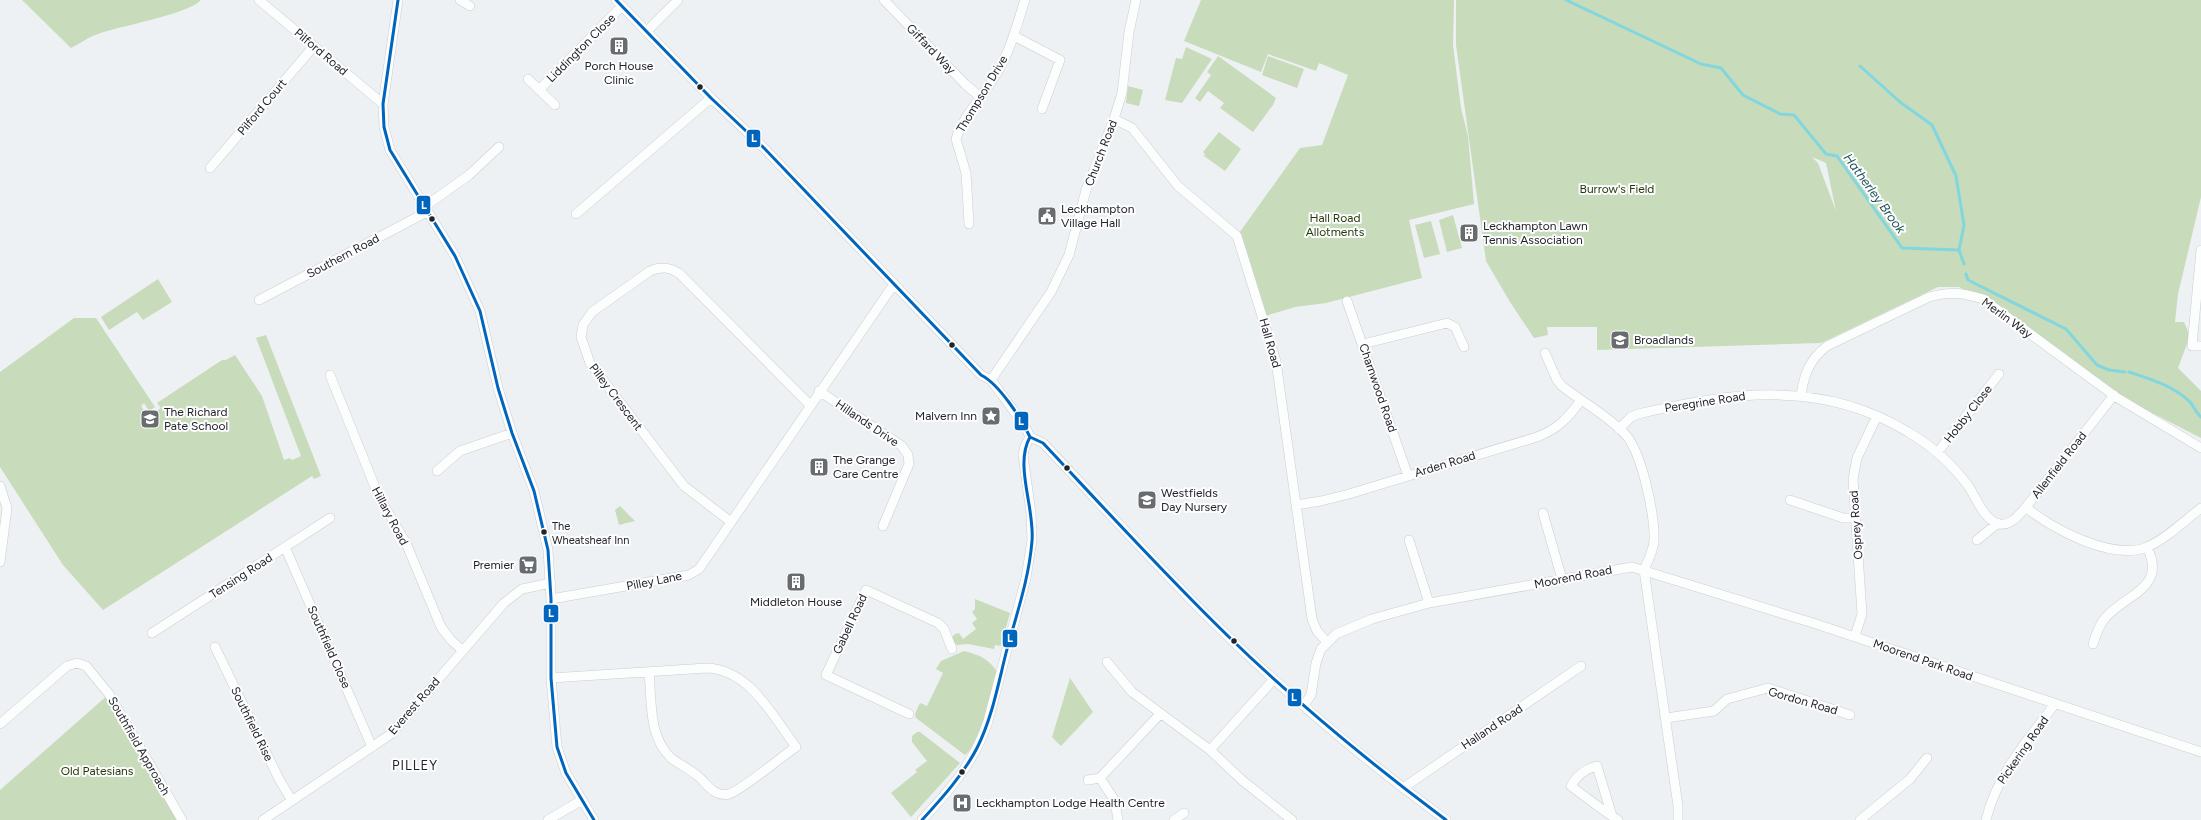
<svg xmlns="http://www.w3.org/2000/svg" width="2201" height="820" font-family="Figtree,sans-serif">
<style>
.green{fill:#c8dbba;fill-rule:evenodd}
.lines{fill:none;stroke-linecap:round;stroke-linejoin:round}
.stream{stroke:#82d7de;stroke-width:3}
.minor-casing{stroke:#cbcdcf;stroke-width:10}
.minor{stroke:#fcfdfd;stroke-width:9}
.bus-1-casing{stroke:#fdfdff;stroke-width:6}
.bus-1{stroke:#0065bd;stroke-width:3}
.bus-dot{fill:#222426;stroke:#fdfdff;stroke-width:1.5}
.labels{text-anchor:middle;stroke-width:4;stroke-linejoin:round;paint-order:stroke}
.bus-label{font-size:11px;fill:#222426;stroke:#fdfdff;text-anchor:start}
.street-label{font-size:12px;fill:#222426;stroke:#fdfdff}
.poi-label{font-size:12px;fill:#222426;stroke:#fdfdff;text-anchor:start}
.park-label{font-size:12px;fill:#253c07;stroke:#fdfdff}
.water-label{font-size:13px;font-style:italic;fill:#1d5154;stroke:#fdfdff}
.neighbourhood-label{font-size:13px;letter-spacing:1px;fill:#222426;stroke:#fdfdff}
.line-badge{stroke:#fdfdff;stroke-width:1.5}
.badge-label{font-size:11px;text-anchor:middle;font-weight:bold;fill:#fff}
</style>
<rect width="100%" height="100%" fill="#eef1f4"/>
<!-- green -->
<path class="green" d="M22,0H201C187,15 118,26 95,35C87,38 79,44 71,48Z
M1201,0H1454L1453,45L1461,108L1468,136L1474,204L1409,220L1422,278L1326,303L1295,307L1262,317L1237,236L1300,148L1322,145L1348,75L1319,63L1316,71L1268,54L1261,72L1184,41Z
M1456,0H2201V197L2178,294L2175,322H2184L2190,336L2178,368L2201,391V438L2123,398L2065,357L2063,352L1959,287H1938L1821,343L1597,350V327H1547L1548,335L1534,338L1510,302L1486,261L1456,45ZM1812,157L1826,163L1836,211L1818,163Z
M1186,47L1212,59L1182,103L1165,100L1176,58L1182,59Z
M1218,56L1276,98L1273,105L1253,132L1220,108L1224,103L1208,91L1200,102L1195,98L1211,75L1207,72Z
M1268,56L1304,69L1297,88L1262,75Z
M1128,86L1143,90L1139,106L1126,103Z
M1219,132L1241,149L1225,171L1204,156L1205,154L1203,152Z
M1453,215L1462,248L1447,252L1439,220Z
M1431,221L1440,254L1424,258L1415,225Z
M158,279L172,302L143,320L137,312L109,330L101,317Z
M74,318H96L155,407L149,411L144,403L141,406L148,417L161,408L157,403L222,360H226L235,355L262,396L284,460L290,458L292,460L301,456L256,338L266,335L321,476L314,479L312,476L103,610L63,565L0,467V372Z
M620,506L635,521L619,525L615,510Z
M975,599L1010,613L1001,646L995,645L994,649L968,644L957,645L950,639L955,634L959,633L963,639L976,629L972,623L977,619L972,612L975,609Z
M964,651C980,655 989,659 998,673L978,742L965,755L916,718L915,714L920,703L927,706L943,673L936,669L941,661Z
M1070,678L1093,712L1061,746L1052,737Z
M109,694L182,820H0V790Z
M917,732H920L960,763L911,817L891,793L917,772L915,770L927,761L912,742V736Z"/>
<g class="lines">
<!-- stream -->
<path class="stream" d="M1566,0L1701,64L1721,68L1743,95L1780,114L1794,115L1826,154L1837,156L1902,248L1959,250L1964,264
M1860,66L1900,102L1932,125L1956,176L1964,225L1959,250
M1966,274L1968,280L2066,329L2097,365L2109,370L2125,372
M2129,372C2150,379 2171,385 2188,400C2193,404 2195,412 2201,417"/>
<defs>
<path id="minor" d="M259,0L383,104
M398,0L383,104L384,127L390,150L455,256L480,311L498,388L512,433L534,491L548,550L551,599V678L557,747L566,773L594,820
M460,0L470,6
M616,0L711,98L763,147L981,375L991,380L1025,426L1030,437L1043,443C1096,499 1147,555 1201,610C1277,686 1360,757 1446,820
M884,0L965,84L979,96
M647,31L678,0
M1014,36L1060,60L1042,109
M528,79L555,105
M539,90L622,6
M1114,119L1132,128L1178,186L1237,236L1276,361L1312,619L1317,631L1327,642
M210,168L314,46
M424,207L469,175L499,147
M576,214L711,98
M969,224L966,173L956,139C964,114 985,94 998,71C1011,49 1017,24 1025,0
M2201,250L2192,346H2201
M259,300L427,212
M1347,301L1408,476
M1363,344L1447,323L1455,327L1464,347
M1545,353L1557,380L1562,386C1582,402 1607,415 1625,434C1642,452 1655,516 1654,541C1653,552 1648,560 1644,570
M330,375L379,497L406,543L441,627L451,640L462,650
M991,380L1051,292L1069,255L1086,190L1114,119L1122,93L1129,32L1136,0
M819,391L902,446L908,455L909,464L883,526
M1801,395C1804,374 1810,359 1827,346L1929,297C1949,291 1964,293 1983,299L2116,397L2201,448
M1619,429L1631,417L1638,414C1731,392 1822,379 1908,432C1932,446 1953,465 1969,487C1976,498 1985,521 1999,524C2011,526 2019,515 2026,507L2114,395
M1937,453L1999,374
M437,471L460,451L512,433
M0,486L7,508L0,562
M1790,500L1843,518H1854
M1296,505L1321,501L1349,494L1537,437C1558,429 1568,418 1581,400
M2026,507C2051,529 2113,561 2147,547C2166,539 2184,521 2201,508
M1543,513L1562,579
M731,522L684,486L590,363L581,337L583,325L592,312L650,271C661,266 670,267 680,274L810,405
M1409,540L1429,603
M1977,540L1998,523
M285,547L372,747
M1644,570L1678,806V820
M551,599L689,575L699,569L894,284
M152,633L330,518
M1855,636L1862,614L1853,479L1857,458L1877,416
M2093,644C2096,635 2099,624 2106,617C2128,593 2167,588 2147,547
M215,647L279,779L292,801
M1107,662L1132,692L1210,750L1243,781L1292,820
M551,678L707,668C750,670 772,715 796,747C782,756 741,791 729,794C714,797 708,785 699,777C690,769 680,765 671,758C648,736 652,701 649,672
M1304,705L1311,695L1316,663L1321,649L1336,634L1372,619L1429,603L1632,567L1813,623L2201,752
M909,714L826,675L866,590L938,623L944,629L952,649
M1666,718L1714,711L1727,699L1768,688L1850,715
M0,724L67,666L77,663L86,666L109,694L182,820
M1210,750L1274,679
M1088,780L1100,778
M1403,788L1581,666
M1612,816L1597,766C1585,769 1577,775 1571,786C1587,798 1602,810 1618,820
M263,820L391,734L504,603L522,589L551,583
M548,820L582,800
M922,820C951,789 975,761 988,721L1026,578L1032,540L1031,513L1023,455L1025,446L1030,437
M1118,820L1115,801L1100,778L1160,714
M1174,820L1184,813
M1860,820L1910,779L1927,758
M1986,820C1997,774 2027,741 2055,704"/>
</defs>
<!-- minor casing -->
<use href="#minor" class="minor-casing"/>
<!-- minor -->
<use href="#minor" class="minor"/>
<defs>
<path id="bus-1" d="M398,0L383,104L384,127L390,150L455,256L480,311L498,388L512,433L534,491L548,550L551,599V678L557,747L566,773L594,820
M616,0L711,98L763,147L981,375C999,384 1021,418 1030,437L1043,443C1104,508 1165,575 1229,637C1297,703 1370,763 1446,820
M922,820C942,798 963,775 977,748C992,718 998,685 1006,653C1016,616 1029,579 1032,541C1035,508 1014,465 1030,437"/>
</defs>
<!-- bus-1 casing -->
<use href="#bus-1" class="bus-1-casing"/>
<!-- bus-1 -->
<use href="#bus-1" class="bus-1"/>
</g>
<!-- icons -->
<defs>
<symbol id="building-square" viewBox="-11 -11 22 22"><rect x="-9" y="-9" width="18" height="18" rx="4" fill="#696c6e" stroke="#fdfdff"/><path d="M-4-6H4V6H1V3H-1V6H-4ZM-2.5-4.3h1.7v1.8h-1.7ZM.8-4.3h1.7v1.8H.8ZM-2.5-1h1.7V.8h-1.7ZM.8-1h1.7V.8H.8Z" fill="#fff"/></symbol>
<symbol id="civic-square" viewBox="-11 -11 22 22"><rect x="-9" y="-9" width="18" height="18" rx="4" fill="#696c6e" stroke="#fdfdff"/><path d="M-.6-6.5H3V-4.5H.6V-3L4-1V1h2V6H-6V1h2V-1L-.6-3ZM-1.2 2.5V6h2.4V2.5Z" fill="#fff"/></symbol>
<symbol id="school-square" viewBox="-11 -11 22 22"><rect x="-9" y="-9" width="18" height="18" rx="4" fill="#696c6e" stroke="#fdfdff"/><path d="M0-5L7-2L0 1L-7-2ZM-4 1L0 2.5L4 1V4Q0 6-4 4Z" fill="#fff"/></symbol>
<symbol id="sight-square" viewBox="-11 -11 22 22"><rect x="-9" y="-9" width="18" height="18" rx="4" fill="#696c6e" stroke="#fdfdff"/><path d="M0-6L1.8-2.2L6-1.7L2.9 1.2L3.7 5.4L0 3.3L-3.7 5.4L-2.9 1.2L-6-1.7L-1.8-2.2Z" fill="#fff"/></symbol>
<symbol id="supermarket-square" viewBox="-11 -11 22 22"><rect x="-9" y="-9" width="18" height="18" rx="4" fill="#696c6e" stroke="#fdfdff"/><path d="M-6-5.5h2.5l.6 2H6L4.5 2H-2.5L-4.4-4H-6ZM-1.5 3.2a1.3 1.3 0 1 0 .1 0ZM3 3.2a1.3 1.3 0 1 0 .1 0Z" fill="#fff"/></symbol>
<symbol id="hospital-square" viewBox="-11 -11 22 22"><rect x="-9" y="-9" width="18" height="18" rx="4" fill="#696c6e" stroke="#fdfdff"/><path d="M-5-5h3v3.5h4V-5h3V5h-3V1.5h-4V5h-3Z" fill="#fff"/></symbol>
</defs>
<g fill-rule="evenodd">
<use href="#building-square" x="608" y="35" width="22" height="22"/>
<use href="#civic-square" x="1036" y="205" width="22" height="22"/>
<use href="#building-square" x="1458" y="222" width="22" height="22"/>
<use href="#school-square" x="1609" y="329" width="22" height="22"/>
<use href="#sight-square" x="980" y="405" width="22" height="22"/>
<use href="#school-square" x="139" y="408" width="22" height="22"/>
<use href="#building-square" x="808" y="456" width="22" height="22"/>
<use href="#school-square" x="1136" y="489" width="22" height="22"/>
<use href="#supermarket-square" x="517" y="554" width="22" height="22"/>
<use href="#building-square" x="785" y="571" width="22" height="22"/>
<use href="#hospital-square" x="951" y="792" width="22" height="22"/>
</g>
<!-- markers -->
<g class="bus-dot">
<circle cx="700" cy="87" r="3.5"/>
<circle cx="432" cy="219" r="3.5"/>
<circle cx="952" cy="345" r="3.5"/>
<circle cx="1067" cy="468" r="3.5"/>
<circle cx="544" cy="532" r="3.5"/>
<circle cx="1234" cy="641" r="3.5"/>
<circle cx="962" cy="772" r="3.5"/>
</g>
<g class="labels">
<!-- bus labels -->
<g class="bus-label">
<text x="552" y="530">The<tspan x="552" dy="14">Wheatsheaf Inn</tspan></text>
</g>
<!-- street labels -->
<g class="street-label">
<text transform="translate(581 48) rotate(-45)" y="4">Liddington Close</text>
<text transform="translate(931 49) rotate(46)" y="4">Giffard Way</text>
<text transform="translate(321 52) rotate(40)" y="4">Pilford Road</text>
<text transform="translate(982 94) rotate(-59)" y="4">Thompson Drive</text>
<text transform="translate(262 107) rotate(-50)" y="4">Pilford Court</text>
<text transform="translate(1101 153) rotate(-69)" y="4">Church Road</text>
<text transform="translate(343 256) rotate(-28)" y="4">Southern Road</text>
<text transform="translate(2007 318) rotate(36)" y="4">Merlin Way</text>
<text transform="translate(1270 343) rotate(74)" y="4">Hall Road</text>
<text transform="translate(1378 388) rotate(71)" y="4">Charnwood Road</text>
<text transform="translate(616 397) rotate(53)" y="4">Pilley Crescent</text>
<text transform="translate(1705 402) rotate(-9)" y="4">Peregrine Road</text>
<text transform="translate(1968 414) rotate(-52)" y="4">Hobby Close</text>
<text transform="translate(867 423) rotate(34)" y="4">Hillands Drive</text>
<text transform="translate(1445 464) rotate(-17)" y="4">Arden Road</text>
<text transform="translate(2059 465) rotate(-52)" y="4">Allenfield Road</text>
<text transform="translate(390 516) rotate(62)" y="4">Hillary Road</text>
<text transform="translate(1856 525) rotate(-94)" y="4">Osprey Road</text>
<text transform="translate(241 576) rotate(-33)" y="4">Tensing Road</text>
<text transform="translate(1573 577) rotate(-11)" y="4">Moorend Road</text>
<text transform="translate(654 581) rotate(-11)" y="4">Pilley Lane</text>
<text transform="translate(850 624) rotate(-65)" y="4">Gabell Road</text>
<text transform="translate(329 647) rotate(66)" y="4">Southfield Close</text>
<text transform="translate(1923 660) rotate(19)" y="4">Moorend Park Road</text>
<text transform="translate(1803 701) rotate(16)" y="4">Gordon Road</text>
<text transform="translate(414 706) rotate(-49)" y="4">Everest Road</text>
<text transform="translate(252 724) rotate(64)" y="4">Southfield Rise</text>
<text transform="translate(1492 727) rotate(-34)" y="4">Halland Road</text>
<text transform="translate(139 746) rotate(60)" y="4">Southfield Approach</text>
<text transform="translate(2023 750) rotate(-55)" y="4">Pickering Road</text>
</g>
<!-- poi labels -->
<g class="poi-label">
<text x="619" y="70" text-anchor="middle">Porch House<tspan x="619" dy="14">Clinic</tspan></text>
<text x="1061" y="213">Leckhampton<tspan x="1061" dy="14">Village Hall</tspan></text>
<text x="1483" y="230">Leckhampton Lawn<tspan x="1483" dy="14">Tennis Association</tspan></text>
<text x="1634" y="344">Broadlands</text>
<text x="164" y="416">The Richard<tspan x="164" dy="14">Pate School</tspan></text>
<text x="977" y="420" text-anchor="end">Malvern Inn</text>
<text x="833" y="464">The Grange<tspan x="833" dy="14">Care Centre</tspan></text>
<text x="1161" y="497">Westfields<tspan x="1161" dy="14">Day Nursery</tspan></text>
<text x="514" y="569" text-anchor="end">Premier</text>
<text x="796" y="606" text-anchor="middle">Middleton House</text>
<text x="976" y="807">Leckhampton Lodge Health Centre</text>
</g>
<!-- park labels -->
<g class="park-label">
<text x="1617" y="193">Burrow's Field</text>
<text x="1335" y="222">Hall Road<tspan x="1335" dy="14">Allotments</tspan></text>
<text x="97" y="775">Old Patesians</text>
</g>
<!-- water labels -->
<g class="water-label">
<text transform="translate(1875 193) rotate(54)" y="5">Hatherley Brook</text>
</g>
<!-- neighbourhood labels -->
<g class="neighbourhood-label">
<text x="415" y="770">PILLEY</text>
</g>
</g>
<g class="line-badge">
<rect x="746" y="129" width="15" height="19" rx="4" fill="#0065bd"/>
<rect x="416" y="195" width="15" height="20" rx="4" fill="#0065bd"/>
<rect x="1014" y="411" width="15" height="20" rx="4" fill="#0065bd"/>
<rect x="543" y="604" width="16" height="19" rx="4" fill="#0065bd"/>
<rect x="1002" y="629" width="16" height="19" rx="4" fill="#0065bd"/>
<rect x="1287" y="688" width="15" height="19" rx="4" fill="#0065bd"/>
</g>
<g class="badge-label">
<text x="754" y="142">L</text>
<text x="424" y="209">L</text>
<text x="1021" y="425">L</text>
<text x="551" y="617">L</text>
<text x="1010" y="642">L</text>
<text x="1294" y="701">L</text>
</g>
</svg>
